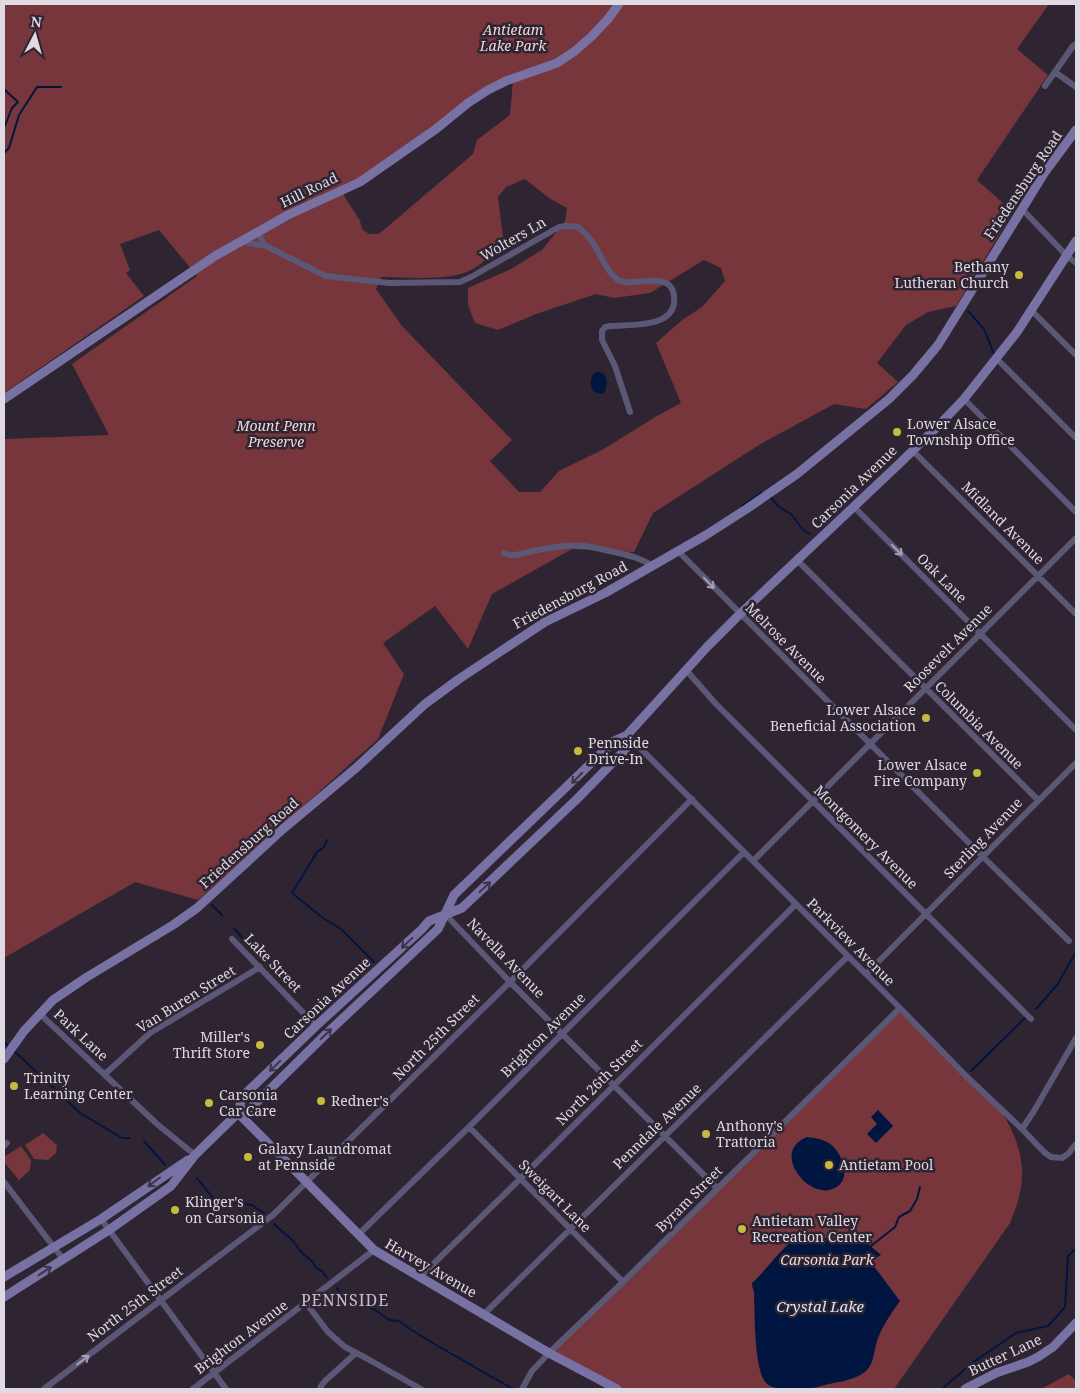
<svg xmlns="http://www.w3.org/2000/svg" width="1080" height="1393" font-family="'Noto Serif',serif">
<style>
.green{fill:#76363b;fill-rule:evenodd}
.water{fill:#00153f}
.lines{fill:none;stroke-linecap:round;stroke-linejoin:round}
.stream{stroke:#00153f;stroke-width:2}
.street{stroke:#5b5877;stroke-width:6}
.secondary{stroke:#7772a3;stroke-width:9}
.oneway{stroke:#a49fb2}
.oneway2{stroke:#3d3449}
.poi-dot{fill:#c4bc3d;stroke:#2f2532;stroke-width:2}
.labels{text-anchor:middle;stroke-width:5;stroke-linejoin:round;paint-order:stroke}
.park-label{font-size:14px;font-style:italic;fill:#f0d7d7;stroke:#2f2532}
.street-label{font-size:14px;fill:#dfd9e2;stroke:#2f2532}
.poi-label{font-size:14px;fill:#dfd9e2;stroke:#2f2532;text-anchor:start}
.water-label{font-size:15px;font-style:italic;fill:#d9e5f8;stroke:#2f2532}
.quarter-label{font-size:16px;letter-spacing:1px;fill:#cabcce;stroke:#2f2532}
</style>
<rect width="100%" height="100%" fill="#2f2532"/>
<!-- green -->
<path class="green" d="M4,4H1049L1017,49L1048,75L977,180L1013,212L956,306L928,312L906,325L877,363L898,382L866,409L834,404L759,445L653,513L634,552L572,549L492,594L468,649L435,606L383,643L404,674L378,739L198,900L135,882L4,958V439L109,435L72,364L197,276L159,230L120,244L130,270L126,273L144,296L4,393ZM513,81L510,115L477,140L473,154L379,234H369L362,229L360,221L343,194L490,92ZM525,179L549,198L567,208L565,221L542,250L511,269L468,288V305L475,323L498,330L536,314L596,294L614,298L650,293L704,260L721,268L725,281L702,307L682,320L656,343L681,403L657,416L602,450L559,471L540,492H519L490,461L512,440L402,326L376,289L381,277C408,277 450,282 473,269C484,262 494,253 504,245L498,197L506,187Z
M900,1008L997,1105C1016,1133 1028,1162 1019,1197C1017,1206 1013,1214 1010,1223L894,1389H617L549,1353Z
M43,1133L57,1145L56,1153L48,1160L34,1159L25,1145Z
M21,1146L31,1160L30,1170L19,1180L4,1162V1157Z
M1069,1374L1076,1381V1389H1041Z"/>
<!-- water -->
<path class="water" d="M598,372L603,373C608,379 607,384 605,392L601,394L594,392C590,386 590,381 593,374Z
M878,1110L893,1126L876,1143L867,1134L877,1124L871,1117Z
M807,1137C815,1138 822,1139 829,1143C842,1152 853,1179 835,1188C808,1202 770,1151 807,1137Z
M807,1236L855,1241L860,1237L881,1255L874,1259L873,1265L900,1301C892,1312 881,1328 877,1341C874,1350 874,1363 867,1370C856,1381 835,1382 821,1386C808,1390 776,1393 766,1383C754,1370 755,1315 754,1297C755,1290 752,1288 752,1283C763,1274 788,1240 798,1237C801,1236 804,1236 807,1236Z"/>
<g class="lines">
<!-- stream -->
<path class="stream" d="M4,128L12,108L18,102L5,90
M4,153L9,148L19,115L37,87H61
M968,311L984,329L994,354
M771,498L779,507L791,514L803,530L810,534
M742,506L761,493
M327,840L324,847L317,852L292,893L323,918L341,929L374,962
M212,905L222,915
M234,928L254,952
M1036,1009L1057,985L1076,952
M4,1042L9,1047
M13,1050L80,1113L122,1138H129
M971,1071L1025,1018
M144,1141L165,1165
M197,1178L213,1198L222,1201L252,1205L264,1213
M274,1224L292,1240L302,1253L312,1261L316,1268L322,1271L327,1278
M871,1246L895,1227L899,1217L910,1211L917,1199L920,1187
M337,1288L342,1296L353,1297L358,1303L374,1309L389,1320L399,1321L410,1329L436,1345L513,1389
M942,1389L972,1363L1016,1333L1048,1326L1065,1307L1068,1256L1076,1249"/>
<!-- street -->
<path class="street" d="M1055,72L1076,87
M1045,86L1073,46L1076,44
M1022,209L1067,256L1076,263
M258,232L264,245L326,276L389,283L460,282L471,277L559,227L567,226L578,227C583,231 588,236 592,241C600,253 605,270 617,279C630,290 671,267 674,296C678,329 631,324 610,326L605,327L602,331V340L615,366L630,412
M242,241L257,245H264
M1031,310L1076,355
M997,359L1076,438
M964,399L1076,512
M912,450L1076,614
M854,507L1076,730
M678,551L979,853L1069,941
M504,553L510,555H515C538,550 560,544 584,546C594,547 604,550 614,552C628,555 641,558 653,566
M797,560L1038,800
M686,670L716,704L1031,1019
M627,735L900,1008L966,1076L1022,1129L1044,1152L1051,1157L1062,1158L1068,1154L1076,1144
M753,861L1076,538
M446,915L510,982L717,1188
M232,939L316,1026
M866,974L1076,763
M39,1013L157,1124L195,1155
M105,1074L150,1033L260,967
M469,1127L623,1282
M1022,1129L1034,1111L1076,1038
M4,1146L7,1143
M4,1182L63,1259
M101,1219L226,1389
M359,1234L469,1127L744,852
M420,1277L520,1179L796,904
M306,1303L328,1332L345,1347L366,1358L421,1389
M484,1314L848,956
M44,1389L273,1215L510,982L692,799
M193,1389L374,1250
M320,1389L321,1386L325,1381L356,1353
M522,1389L532,1371L549,1353L623,1282L900,1008"/>
<!-- secondary -->
<path class="secondary" d="M4,399L215,256L288,215L360,182L436,129L468,103L488,90L506,81L557,63L575,51L592,36L608,19L619,4
M4,1059L24,1031L53,1000L87,977L173,925L197,908L283,829L356,768L425,704L459,679L545,622L605,593L706,535L748,508L797,474L889,399L913,375L938,345L1045,172L1076,130
M238,1113L242,1097L316,1026L422,929L429,921L462,908L577,799L626,749L627,735
M238,1113L374,1250L549,1353L617,1389
M4,1277L101,1219L188,1160
M4,1297L109,1230L171,1186L195,1155L238,1113L250,1109L325,1035L438,929L454,895L614,741L627,735L707,647L740,614L899,464L939,425L964,399L1017,332L1076,241
M965,1389L996,1373L1028,1362L1038,1357L1053,1347L1076,1323"/>
</g>
<!-- one-way arrows -->
<defs><path id="oneway-shaft" d="M-6 0H5M1.5-3L5.5 0L1.5 3" fill="none" stroke-width="1.6" stroke-linecap="round" stroke-linejoin="round" transform="scale(1.25)"/></defs>
<g class="oneway">
<use href="#oneway-shaft" transform="translate(897 550) rotate(45)"/>
<use href="#oneway-shaft" transform="translate(709 583) rotate(46)"/>
<use href="#oneway-shaft" transform="translate(83 1360) rotate(-37)"/>
</g>
<g class="oneway2">
<use href="#oneway-shaft" transform="translate(577 778) rotate(135)"/>
<use href="#oneway-shaft" transform="translate(485 887) rotate(-43)"/>
<use href="#oneway-shaft" transform="translate(407 943) rotate(137)"/>
<use href="#oneway-shaft" transform="translate(326 1034) rotate(-44)"/>
<use href="#oneway-shaft" transform="translate(275 1066) rotate(136)"/>
<use href="#oneway-shaft" transform="translate(154 1182) rotate(143)"/>
<use href="#oneway-shaft" transform="translate(45 1271) rotate(-33)"/>
</g>
<!-- markers -->
<g class="poi-dot">
<circle cx="1019" cy="275" r="5"/>
<circle cx="897" cy="432" r="5"/>
<circle cx="926" cy="718" r="5"/>
<circle cx="578" cy="751" r="5"/>
<circle cx="977" cy="773" r="5"/>
<circle cx="260" cy="1045" r="5"/>
<circle cx="14" cy="1086" r="5"/>
<circle cx="321" cy="1101" r="5"/>
<circle cx="209" cy="1103" r="5"/>
<circle cx="706" cy="1134" r="5"/>
<circle cx="248" cy="1157" r="5"/>
<circle cx="829" cy="1165" r="5"/>
<circle cx="175" cy="1210" r="5"/>
<circle cx="742" cy="1229" r="5"/>
</g>
<g class="labels">
<!-- park labels -->
<g class="park-label">
<text x="513" y="35">Antietam<tspan x="513" dy="16">Lake Park</tspan></text>
<text x="276" y="431">Mount Penn<tspan x="276" dy="16">Preserve</tspan></text>
<text x="827" y="1265">Carsonia Park</text>
</g>
<!-- street labels -->
<g class="street-label">
<text transform="translate(1023 185) rotate(-56)" y="5">Friedensburg Road</text>
<text transform="translate(309 190) rotate(-26)" y="5">Hill Road</text>
<text transform="translate(513 239) rotate(-30)" y="5">Wolters Ln</text>
<text transform="translate(854 487) rotate(-44)" y="5">Carsonia Avenue</text>
<text transform="translate(1003 523) rotate(45)" y="5">Midland Avenue</text>
<text transform="translate(942 578) rotate(45)" y="5">Oak Lane</text>
<text transform="translate(570 595) rotate(-28)" y="5">Friedensburg Road</text>
<text transform="translate(786 643) rotate(45)" y="5">Melrose Avenue</text>
<text transform="translate(948 648) rotate(-45)" y="5">Roosevelt Avenue</text>
<text transform="translate(979 725) rotate(45)" y="5">Columbia Avenue</text>
<text transform="translate(866 837) rotate(45)" y="5">Montgomery Avenue</text>
<text transform="translate(983 838) rotate(-46)" y="5">Sterling Avenue</text>
<text transform="translate(249 843) rotate(-42)" y="5">Friedensburg Road</text>
<text transform="translate(851 942) rotate(45)" y="5">Parkview Avenue</text>
<text transform="translate(506 958) rotate(46)" y="5">Navella Avenue</text>
<text transform="translate(273 963) rotate(46)" y="5">Lake Street</text>
<text transform="translate(327 998) rotate(-43)" y="5">Carsonia Avenue</text>
<text transform="translate(186 999) rotate(-32)" y="5">Van Buren Street</text>
<text transform="translate(81 1035) rotate(43)" y="5">Park Lane</text>
<text transform="translate(543 1035) rotate(-45)" y="5">Brighton Avenue</text>
<text transform="translate(436 1037) rotate(-45)" y="5">North 25th Street</text>
<text transform="translate(599 1082) rotate(-45)" y="5">North 26th Street</text>
<text transform="translate(657 1126) rotate(-44)" y="5">Penndale Avenue</text>
<text transform="translate(555 1196) rotate(45)" y="5">Sweigart Lane</text>
<text transform="translate(689 1199) rotate(-45)" y="5">Byram Street</text>
<text transform="translate(431 1268) rotate(30)" y="5">Harvey Avenue</text>
<text transform="translate(135 1304) rotate(-37)" y="5">North 25th Street</text>
<text transform="translate(241 1337) rotate(-37)" y="5">Brighton Avenue</text>
<text transform="translate(1005 1355) rotate(-25)" y="5">Butter Lane</text>
</g>
<!-- poi labels -->
<g class="poi-label">
<text x="1009" y="272" text-anchor="end">Bethany<tspan x="1009" dy="16">Lutheran Church</tspan></text>
<text x="907" y="429">Lower Alsace<tspan x="907" dy="16">Township Office</tspan></text>
<text x="916" y="715" text-anchor="end">Lower Alsace<tspan x="916" dy="16">Beneficial Association</tspan></text>
<text x="588" y="748">Pennside<tspan x="588" dy="16">Drive-In</tspan></text>
<text x="967" y="770" text-anchor="end">Lower Alsace<tspan x="967" dy="16">Fire Company</tspan></text>
<text x="250" y="1042" text-anchor="end">Miller's<tspan x="250" dy="16">Thrift Store</tspan></text>
<text x="24" y="1083">Trinity<tspan x="24" dy="16">Learning Center</tspan></text>
<text x="219" y="1100">Carsonia<tspan x="219" dy="16">Car Care</tspan></text>
<text x="331" y="1106">Redner's</text>
<text x="716" y="1131">Anthony's<tspan x="716" dy="16">Trattoria</tspan></text>
<text x="258" y="1154">Galaxy Laundromat<tspan x="258" dy="16">at Pennside</tspan></text>
<text x="839" y="1170">Antietam Pool</text>
<text x="185" y="1207">Klinger's<tspan x="185" dy="16">on Carsonia</tspan></text>
<text x="752" y="1226">Antietam Valley<tspan x="752" dy="16">Recreation Center</tspan></text>
</g>
<!-- water labels -->
<g class="water-label">
<text x="820" y="1312">Crystal Lake</text>
</g>
<!-- quarter labels -->
<g class="quarter-label">
<text x="345" y="1306">PENNSIDE</text>
</g>
</g>
<!-- border -->
<rect width="1080" height="1393" fill="none" stroke="#dfd9e2" stroke-width="10"/>
<!-- north arrow -->
<g transform="translate(35 35) rotate(6)" stroke="#2f2532" stroke-width="4" paint-order="stroke">
<path d="M0-4L9 19L0 12L-9 19Z" fill="#dfd9e2"/>
<text y="-8" font-size="14" font-weight="bold" text-anchor="middle" fill="#dfd9e2">N</text>
</g>
</svg>
